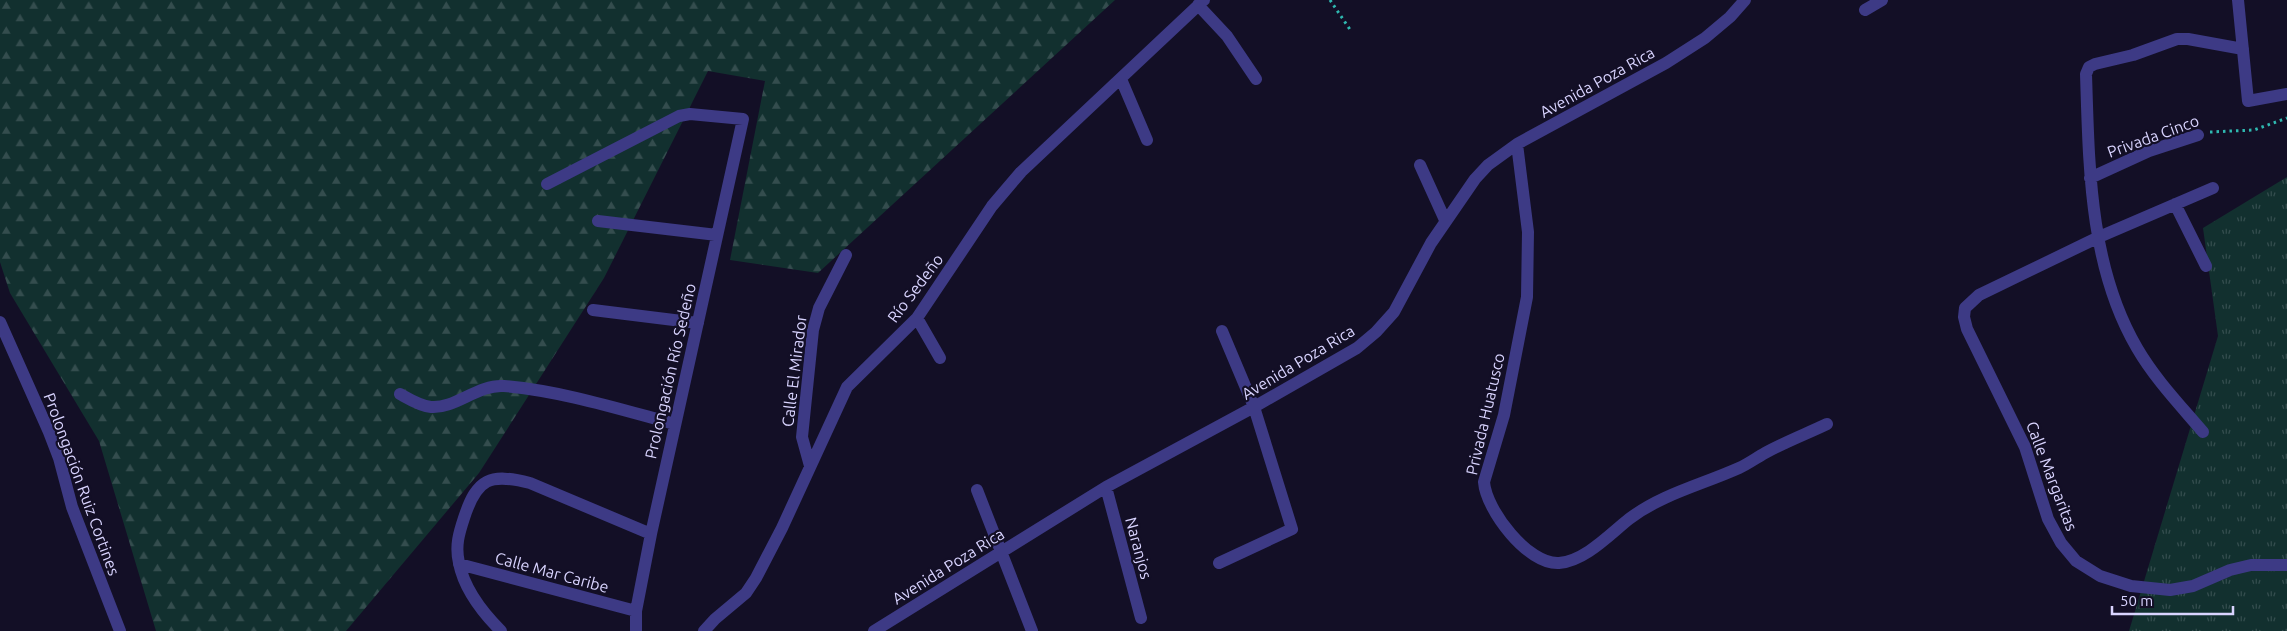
<svg xmlns="http://www.w3.org/2000/svg" width="2287" height="631" font-family="Ubuntu,sans-serif">
<style>
.grass{fill:url(#grass-tufts)}
.forest{fill:url(#forest-firs)}
.lines{fill:none;stroke-linecap:round;stroke-linejoin:round}
.path{stroke:#2fb8b0;stroke-width:3;stroke-dasharray:2.5 4;stroke-linecap:butt}
.street{stroke:#3d3a85;stroke-width:12}
.labels{text-anchor:middle;stroke-width:4.5;stroke-linejoin:round;paint-order:stroke}
.street-label{font-size:16px;fill:#d9d4ff;stroke:#130f26}
</style>
<defs>
<pattern id="grass-tufts" width="24" height="20" patternUnits="userSpaceOnUse" patternTransform="scale(1.25)"><rect width="24" height="20" fill="#12302f"/><path d="M3 7l-1-3M5 7V3M7 7l1-3M15 17l-1-3M17 17v-4M19 17l1-3" fill="none" stroke="#344d4e"/></pattern>
<pattern id="forest-firs" width="22" height="20" patternUnits="userSpaceOnUse" patternTransform="scale(1.25)"><rect width="22" height="20" fill="#12302f"/><path d="M5 1l3.5 6h-7zM16 11l3.5 6h-7z" fill="#344d4e"/></pattern>
</defs>
<rect width="100%" height="100%" fill="#130f26"/>
<!-- grass -->
<path class="grass" d="M2287,177V631H2129L2218,336L2203,228Z"/>
<!-- forest -->
<path class="forest" d="M0,0H1115L818,273L730,260L765,81L708,71L604,278L479,473L346,631H156L99,441L10,293L0,262Z"/>
<g class="lines">
<!-- path -->
<path class="path" d="M1330,0L1351,31
M2210,132L2254,130L2287,118"/>
<!-- street -->
<path class="street" d="M2238,0L2248,101L2287,94
M1198,5L1227,36L1256,79
M1865,10L1882,0
M1121,79L1147,140
M1517,144L1528,232L1527,297L1504,415L1484,482C1486,510 1528,565 1559,563C1585,561 1610,534 1629,519C1662,494 1701,485 1739,468C1748,464 1756,458 1765,453C1785,442 1806,434 1827,424
M1420,165L1445,220
M2090,178L2149,151L2198,135
M547,184L679,116L690,114L743,119L651,534L636,611V631
M2213,188L2099,237L1979,295L1965,308L1964,317L1967,329L2025,447L2048,519L2061,543L2076,561L2100,576L2131,586L2170,590L2193,586L2230,570L2251,565H2287
M2175,204L2206,266
M598,221L717,235
M593,310L698,323
M917,318L940,358
M0,322L49,432L59,458L72,507L120,631
M400,394C409,399 420,406 431,407C455,409 478,384 504,386C562,391 619,409 675,424
M2203,432C2180,405 2155,379 2137,348C2089,266 2089,165 2086,74L2089,67L2095,64L2133,55L2177,39H2188L2243,49
M810,466L802,437L813,330L819,308L846,255
M1106,487L1141,618
M977,490L1032,631
M1219,563L1292,529L1254,407L1222,331
M459,564L636,611
M501,631C483,613 464,588 459,563C455,546 459,533 464,518C477,478 490,473 530,483L651,534
M704,631L715,619L746,593L756,578L782,528L847,387L917,318L992,206L1021,172L1204,0
M874,631L1106,487L1254,407L1357,348L1376,332L1394,312L1431,243L1475,179L1488,165L1517,144L1666,63L1705,38L1730,17L1745,0"/>
</g>
<g class="labels">
<!-- street labels -->
<g class="street-label">
<text transform="translate(1597 82) rotate(-29)" y="6">Avenida Poza Rica</text>
<text transform="translate(2153 136) rotate(-20)" y="6">Privada Cinco</text>
<text transform="translate(915 288) rotate(-53)" y="6">Río Sedeño</text>
<text transform="translate(1298 362) rotate(-31)" y="6">Avenida Poza Rica</text>
<text transform="translate(670 371) rotate(-77)" y="6">Prolongación Río Sedeño</text>
<text transform="translate(794 371) rotate(-83)" y="6">Calle El Mirador</text>
<text transform="translate(1485 414) rotate(-77)" y="6">Privada Huatusco</text>
<text transform="translate(2052 476) rotate(69)" y="6">Calle Margaritas</text>
<text transform="translate(82 484) rotate(70)" y="6">Prolongación Ruiz Cortines</text>
<text transform="translate(1139 548) rotate(75)" y="6">Naranjos</text>
<text transform="translate(948 566) rotate(-32)" y="6">Avenida Poza Rica</text>
<text transform="translate(552 572) rotate(15)" y="6">Calle Mar Caribe</text>
</g>
</g>
<!-- scale -->
<path d="M2112 606v8h121v-8" fill="none" stroke="#d9d4ff" stroke-width="2.5"/>
<text x="2120" y="606" font-size="15" fill="#d9d4ff" stroke="#130f26" stroke-width="4" paint-order="stroke">50 m</text>
</svg>
